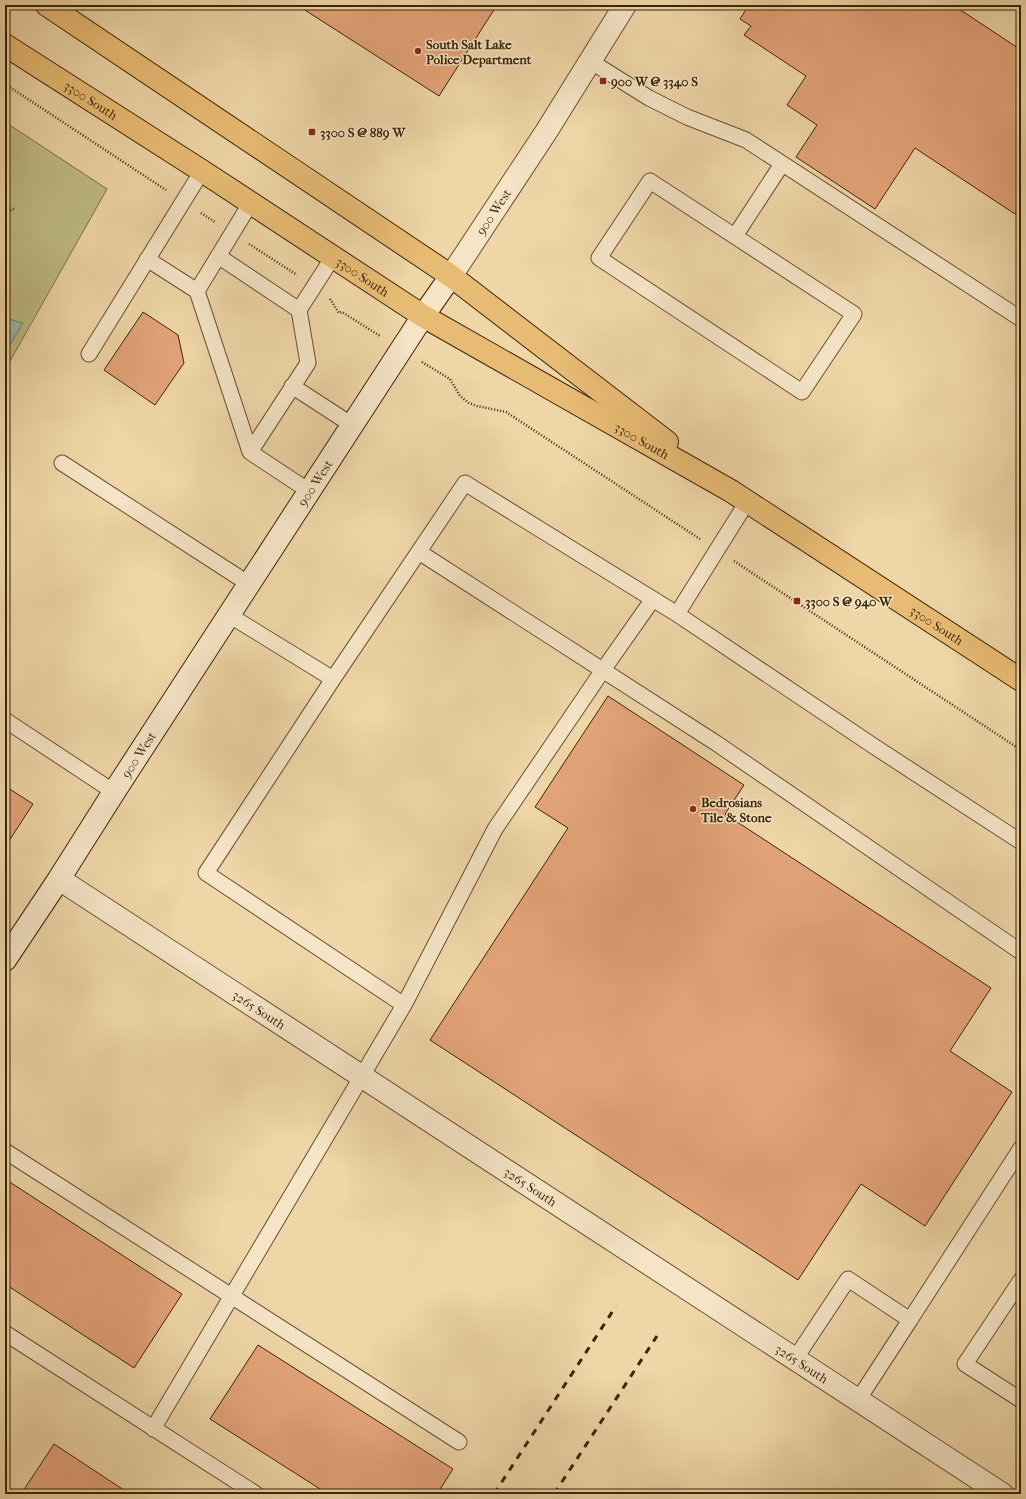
<svg xmlns="http://www.w3.org/2000/svg" width="1026" height="1499" font-family="'IM FELL French Canon',serif">
<style>
.green{fill:#bfbc83;stroke:#7c7044}
.water{fill:#9ab8ad;stroke:#747d6a}
.building{fill:#e3a378;stroke:#3a2506}
.lines{fill:none;stroke-linecap:round;stroke-linejoin:round}
.lane-casing{stroke:#67512e;stroke-width:17}
.street-casing{stroke:#67512e;stroke-width:24}
.secondary-casing{stroke:#3a2506;stroke-width:24}
.primary-casing{stroke:#3a2506;stroke-width:24}
.path{stroke:#3a2506;stroke-width:2.5;stroke-dasharray:1 2;stroke-linecap:butt}
.lane{stroke:#f5e4c6;stroke-width:15}
.street{stroke:#f5e4c6;stroke-width:22}
.secondary{stroke:#f5e4c6;stroke-width:22}
.primary{stroke:#e8bb74;stroke-width:22}
.rail{stroke:#3a2506;stroke-width:3;stroke-dasharray:7 7;stroke-linecap:butt}
.poi-dot{fill:#8f2418;stroke:#f5e4c6;stroke-width:1.5}
.labels{text-anchor:middle;stroke-width:3;stroke-linejoin:round;paint-order:stroke}
.poi-label{font-size:13px;font-weight:bold;fill:#3a2506;stroke:#f5e4c6;text-anchor:start}
.street-label{font-size:13px;fill:#3a2506;stroke:#f5e4c6}
</style>
<rect width="100%" height="100%" fill="#efd6a7"/>
<filter id="stains"><feTurbulence type="fractalNoise" baseFrequency=".005" numOctaves="4"/><feColorMatrix values="0 0 0 0 .2 0 0 0 0 .09 0 0 0 0 .02 0 0 0 .5 -.17"/></filter>
<radialGradient id="worn" r=".72"><stop offset=".6" stop-color="#630" stop-opacity="0"/><stop offset="1" stop-color="#630" stop-opacity=".3"/></radialGradient>
<!-- green -->
<path class="green" d="M5,122L107,189L5,370Z"/>
<!-- water -->
<path class="water" d="M5,318L23,323L5,354Z"/>
<!-- building -->
<path class="building" d="M297,5H497L439,96Z
M749,5H953L1021,50V208L1020,207L1015,214L915,148L875,209L796,157L817,125L787,105L806,76L744,35L751,26L740,19Z
M143,312L178,335L184,363L155,405L104,370Z
M608,696L744,785L725,814L991,988L950,1051L1012,1092L925,1226L861,1184L798,1280L430,1040L568,828L535,807Z
M5,786L33,804L5,847Z
M5,1179L182,1294L134,1368L5,1284Z
M258,1345L453,1469L437,1494H328L210,1419Z
M54,1444L130,1494H21Z"/>
<g class="lines">
<defs>
<path id="lane" d="M590,61L649,98L687,117L746,140L1021,319
M650,181L854,314L802,392L599,258Z
M735,236L782,164
M218,256L299,310
M147,259L197,291L250,452L309,491
M197,291L250,204
M89,354L202,171
M292,386L352,425
M250,452L308,363L299,310L333,257
M62,463L249,584
M419,552L716,743L1021,952
M677,614L875,747L1021,842
M229,615L333,679
M5,720L114,792
M404,1005L495,829L603,670L653,599
M5,1151L459,1442
M1021,1280L965,1364L1021,1400
M910,1320L1021,1148
M5,1333L256,1494
M795,1359L848,1279L910,1320L858,1400
M153,1429L404,1005L206,873L333,679L465,483L677,614L747,502"/>
<g id="street">
<path id="s1" d="M451,276L546,132L625,5"/>
<path id="s2" d="M59,879L1002,1494"/>
</g>
<g id="secondary">
<path id="s3" d="M5,960L59,879L114,792L423,316L451,276"/>
</g>
<g id="primary">
<path d="M47,5L451,276L667,442"/>
<path id="s4" d="M5,45L202,171L423,316L731,491L1021,680"/>
</g>
</defs>
<!-- lane casing -->
<use href="#lane" class="lane-casing"/>
<!-- street casing -->
<use href="#street" class="street-casing"/>
<!-- secondary casing -->
<use href="#secondary" class="secondary-casing"/>
<!-- primary casing -->
<use href="#primary" class="primary-casing"/>
<!-- path -->
<path class="path" d="M5,84L166,190
M5,213L15,208
M201,213L215,222
M249,244L297,275
M330,299L339,313L342,312L380,336
M422,362L450,379L460,396L469,403L477,406L506,412L700,539
M734,561L1021,750"/>
<!-- lane -->
<use href="#lane" class="lane"/>
<!-- street -->
<use href="#street" class="street"/>
<!-- secondary -->
<use href="#secondary" class="secondary"/>
<!-- primary -->
<use href="#primary" class="primary"/>
<!-- rail -->
<path class="rail" d="M494,1494L616,1306
M554,1494L657,1336"/>
</g>
<!-- markers -->
<g class="poi-dot">
<circle cx="418" cy="51" r="4"/>
<rect x="599" y="77" width="8" height="8" rx="2"/>
<rect x="308" y="128" width="8" height="8" rx="2"/>
<rect x="793" y="597" width="8" height="8" rx="2"/>
<circle cx="693" cy="809" r="4"/>
</g>
<g class="labels">
<!-- poi labels -->
<g class="poi-label">
<text x="426" y="49">South Salt Lake<tspan x="426" dy="15">Police Department</tspan></text>
<text x="611" y="86">900 W @ 3340 S</text>
<text x="320" y="137">3300 S @ 889 W</text>
<text x="805" y="606">3300 S @ 940 W</text>
<text x="701" y="807">Bedrosians<tspan x="701" dy="15">Tile &amp; Stone</tspan></text>
</g>
<!-- street labels -->
<g class="street-label">
<text dy="5" stroke="none"><textPath href="#s4" startOffset="102">3300 South</textPath></text>
<text dy="5" stroke="none"><textPath href="#s1" startOffset="77">900 West</textPath></text>
<text dy="5" stroke="none"><textPath href="#s4" startOffset="426">3300 South</textPath></text>
<text dy="5" stroke="none"><textPath href="#s4" startOffset="750">3300 South</textPath></text>
<text dy="5" stroke="none"><textPath href="#s3" startOffset="569">900 West</textPath></text>
<text dy="5" stroke="none"><textPath href="#s4" startOffset="1098">3300 South</textPath></text>
<text dy="5" stroke="none"><textPath href="#s3" startOffset="245">900 West</textPath></text>
<text dy="5" stroke="none"><textPath href="#s2" startOffset="239">3265 South</textPath></text>
<text dy="5" stroke="none"><textPath href="#s2" startOffset="563">3265 South</textPath></text>
<text dy="5" stroke="none"><textPath href="#s2" startOffset="887">3265 South</textPath></text>
</g>
</g>
<!-- margin -->
<rect width="1026" height="1499" fill="none" stroke="#efd6a7" stroke-width="20"/>
<rect x="6" y="6" width="1014" height="1487" fill="none" stroke="#3a2506" stroke-width="2"/>
<rect x="10" y="10" width="1006" height="1479" fill="none" stroke="#3a2506"/>
<rect width="100%" height="100%" filter="url(#stains)"/>
<rect width="100%" height="100%" fill="url(#worn)"/>
</svg>
